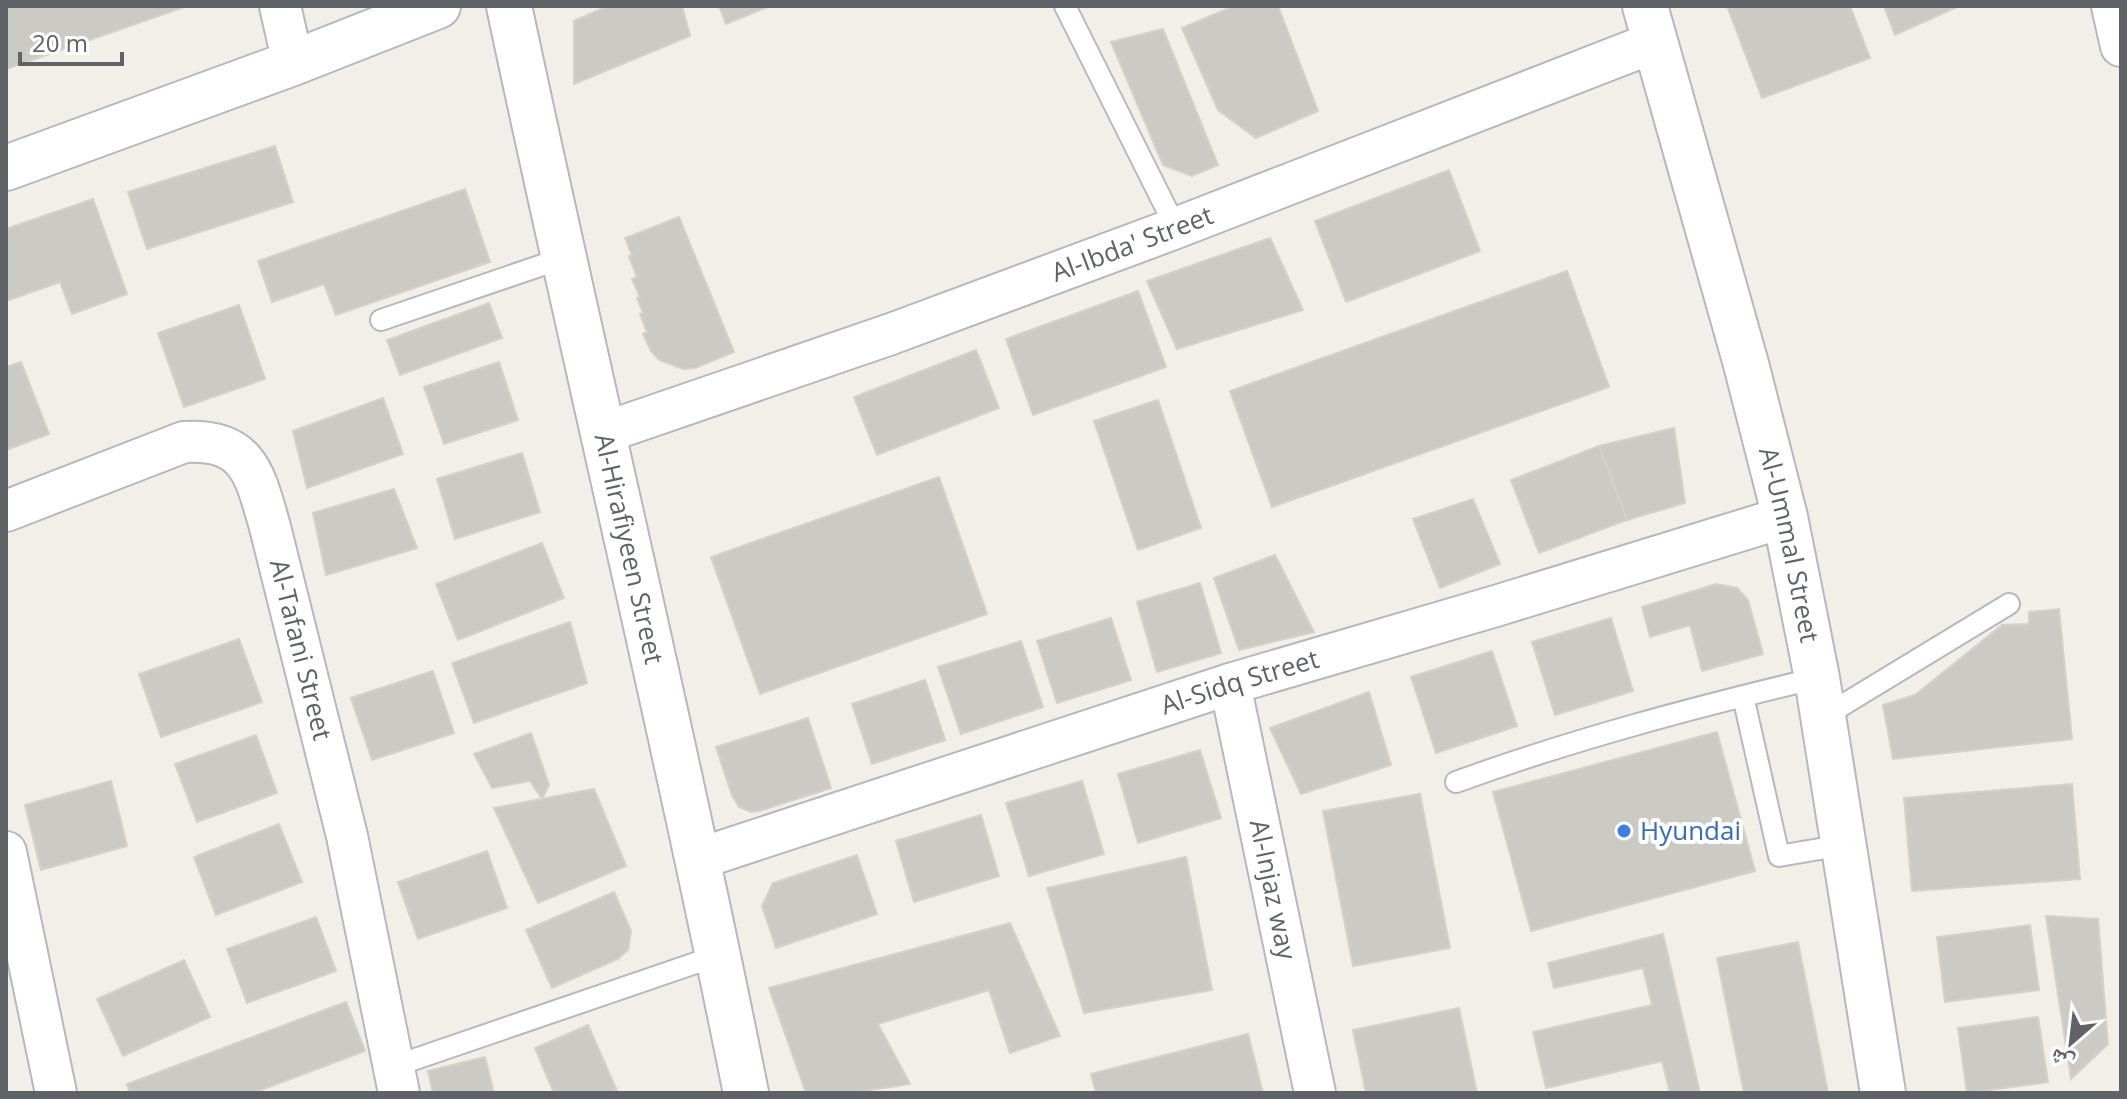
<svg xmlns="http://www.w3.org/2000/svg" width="2127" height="1099" font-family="'Open Sans','Noto Naskh Arabic',sans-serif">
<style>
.building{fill:#cccac5;stroke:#d6d1c6;stroke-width:2}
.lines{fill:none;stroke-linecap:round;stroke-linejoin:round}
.service-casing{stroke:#b5b8bc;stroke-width:24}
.minor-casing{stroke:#b5b8bc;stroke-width:44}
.tertiary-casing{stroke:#b5b8bc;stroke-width:48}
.service{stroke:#fff;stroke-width:20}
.minor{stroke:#fff;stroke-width:40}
.tertiary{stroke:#fff;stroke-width:44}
.shop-dot{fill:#3f7fe0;stroke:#fff;stroke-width:3}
.labels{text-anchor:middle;stroke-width:8;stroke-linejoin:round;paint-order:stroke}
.street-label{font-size:26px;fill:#5f6368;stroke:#fff}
.shop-label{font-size:26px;fill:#366cbe;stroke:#fff;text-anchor:start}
</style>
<rect width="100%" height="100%" fill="#f1efe8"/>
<!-- building -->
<path class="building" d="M6,6H187L6,69Z
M608,6H682L690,36L574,84V21Z
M719,6H770L726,24Z
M1234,6H1278L1318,111L1256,138L1218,110L1182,28Z
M1727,6H1850L1870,58L1762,98Z
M1884,6H1959L1895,35Z
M1163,29L1218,165L1192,176L1163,165L1111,42Z
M275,146L293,202L147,249L128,192Z
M1449,170L1480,251L1346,302L1315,221Z
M465,189L490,262L336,315L324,284L272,302L258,261Z
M93,199L127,294L72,314L60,282L6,301V229Z
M679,217L734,352L695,368L683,369L659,360L651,351L643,334L647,332L640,314L643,313L637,298L640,297L632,279L637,277L629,256L632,255L625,238Z
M1270,238L1303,310L1177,349L1147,281Z
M1567,271L1609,387L1272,507L1230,391Z
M1138,291L1166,367L1033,415L1006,339Z
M489,303L502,338L400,375L387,340Z
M239,305L265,379L184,407L158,333Z
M976,350L999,408L877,455L854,397Z
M21,362L49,434L6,450V367Z
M499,362L518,420L444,444L424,387Z
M383,398L403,454L307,488L293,431Z
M1158,400L1201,528L1138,550L1094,421Z
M1674,428L1685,503L1627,520L1599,446Z
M1599,446L1627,520L1539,553L1511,480Z
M522,453L540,512L455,539L437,479Z
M939,477L987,614L760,694L711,557Z
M394,489L417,548L326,575L313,513Z
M1473,499L1500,564L1440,588L1413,519Z
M542,543L564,598L458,640L436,584Z
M1275,555L1314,632L1239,650L1214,578Z
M1200,583L1221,653L1157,672L1137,602Z
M1716,584L1737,588L1748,600L1763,654L1702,671L1690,625L1650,637L1642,607Z
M2059,609L2072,739L1893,759L1883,705L1915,695L2002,625L2029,624V612Z
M1111,618L1131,680L1057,703L1037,641Z
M1611,618L1633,691L1555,715L1532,642Z
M570,622L587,683L474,723L452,663Z
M239,639L262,702L161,737L139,674Z
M1021,641L1043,707L961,734L938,667Z
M1492,651L1517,726L1436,753L1411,677Z
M433,671L454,733L372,760L351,698Z
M925,680L945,740L872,764L852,704Z
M1369,692L1391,765L1301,794L1270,728Z
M808,718L831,788L759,811L751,812L739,807L732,795L716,747Z
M1717,732L1755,871L1531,931L1493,792Z
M531,733L549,785L542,799L530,781L492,788L474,754Z
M256,735L277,793L197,822L175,764Z
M1200,750L1221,818L1138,843L1118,774Z
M111,781L127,846L41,870L25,805Z
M1082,781L1104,854L1029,876L1006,803Z
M2072,784L2080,879L1912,891L1904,798Z
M594,789L626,866L538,903L494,808Z
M1420,794L1450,948L1353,966L1323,811Z
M981,815L999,876L914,902L896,841Z
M279,824L302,882L216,915L194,857Z
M487,851L507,908L418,939L398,882Z
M857,855L877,914L776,948L762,906L773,883Z
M1186,857L1212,990L1084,1013L1047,888Z
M614,892L631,931L628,950L618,959L552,988L526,930Z
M2046,916L2098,919L2108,1044L2071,1079Z
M316,917L336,971L247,1003L227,949Z
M1010,923L1060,1036L1010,1053L989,990L878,1024L910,1084L851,1093H806L769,988Z
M2030,925L2039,990L1945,1002L1937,937Z
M1663,934L1700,1093H1670L1662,1061L1546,1088L1533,1032L1652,1005L1643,968L1554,988L1548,963Z
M1798,942L1828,1092L1744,1093L1717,958Z
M184,960L210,1017L123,1056L97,999Z
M346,1002L365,1051L253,1093H130L127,1084Z
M1459,1008L1477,1093H1366L1353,1030Z
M2038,1017L2048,1082L1967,1093L1958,1028Z
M588,1025L618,1093H554L535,1048Z
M1248,1034L1263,1093H1096L1091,1074Z
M485,1057L494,1093H433L428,1071Z"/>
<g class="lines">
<defs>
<path id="service" d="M1065,6L1176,228
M381,320L563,258
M1743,696L1779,856L1843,845
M1823,717L2009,604
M1456,782C1574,739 1696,707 1817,678
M395,1066L719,955"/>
<g id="minor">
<path d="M280,6L293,63"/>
<path d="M2112,6L2121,46"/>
<path id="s1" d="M603,433L891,334L1176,228L1655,42"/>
<path id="s2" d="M6,511L184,442C249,438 255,475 270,527L347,836L399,1093"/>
<path id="s3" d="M1230,684L1315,1093"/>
<path d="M6,852L56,1093"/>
<path id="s4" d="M698,859L1230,684L1499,605L1785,517"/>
</g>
<g id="tertiary">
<path id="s5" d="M509,6C586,369 673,729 746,1093"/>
<path id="s6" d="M1645,6L1746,364L1785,517L1817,678L1883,1093"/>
<path d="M6,168L293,63L438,6"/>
</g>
</defs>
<!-- service casing -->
<use href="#service" class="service-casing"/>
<!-- minor casing -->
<use href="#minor" class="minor-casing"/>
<!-- tertiary casing -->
<use href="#tertiary" class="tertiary-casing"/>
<!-- service -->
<use href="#service" class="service"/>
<!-- minor -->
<use href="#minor" class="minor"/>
<!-- tertiary -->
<use href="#tertiary" class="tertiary"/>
</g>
<!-- markers -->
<circle class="shop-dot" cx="1624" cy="831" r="8"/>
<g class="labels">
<!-- street labels -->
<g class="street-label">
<text dy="9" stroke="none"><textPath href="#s1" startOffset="562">Al-Ibda' Street</textPath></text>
<text dy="9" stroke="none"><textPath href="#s6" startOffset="558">Al-Ummal Street</textPath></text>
<text dy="9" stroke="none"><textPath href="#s5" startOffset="556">Al-Hirafiyeen Street</textPath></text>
<text dy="9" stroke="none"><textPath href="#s2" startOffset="454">Al-Tafani Street</textPath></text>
<text dy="9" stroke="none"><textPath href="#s4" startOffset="570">Al-Sidq Street</textPath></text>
<text dy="9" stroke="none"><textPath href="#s3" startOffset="210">Al-Injaz way</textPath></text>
</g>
<!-- shop labels -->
<g class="shop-label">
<text x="1640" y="840">Hyundai</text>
</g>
</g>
<!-- border -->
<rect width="2127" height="1099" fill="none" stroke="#5f6368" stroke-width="16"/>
<!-- north arrow -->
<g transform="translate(2071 1043) rotate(208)" stroke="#ffffff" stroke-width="6" paint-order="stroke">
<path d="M0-6L14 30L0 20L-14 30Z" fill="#5f6368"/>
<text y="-12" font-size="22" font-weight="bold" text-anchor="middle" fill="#5f6368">ش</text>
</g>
<!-- scale -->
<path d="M20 52v12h102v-12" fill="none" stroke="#5f6368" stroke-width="4"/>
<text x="32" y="52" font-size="24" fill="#5f6368" stroke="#ffffff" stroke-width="6" paint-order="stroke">20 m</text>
</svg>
